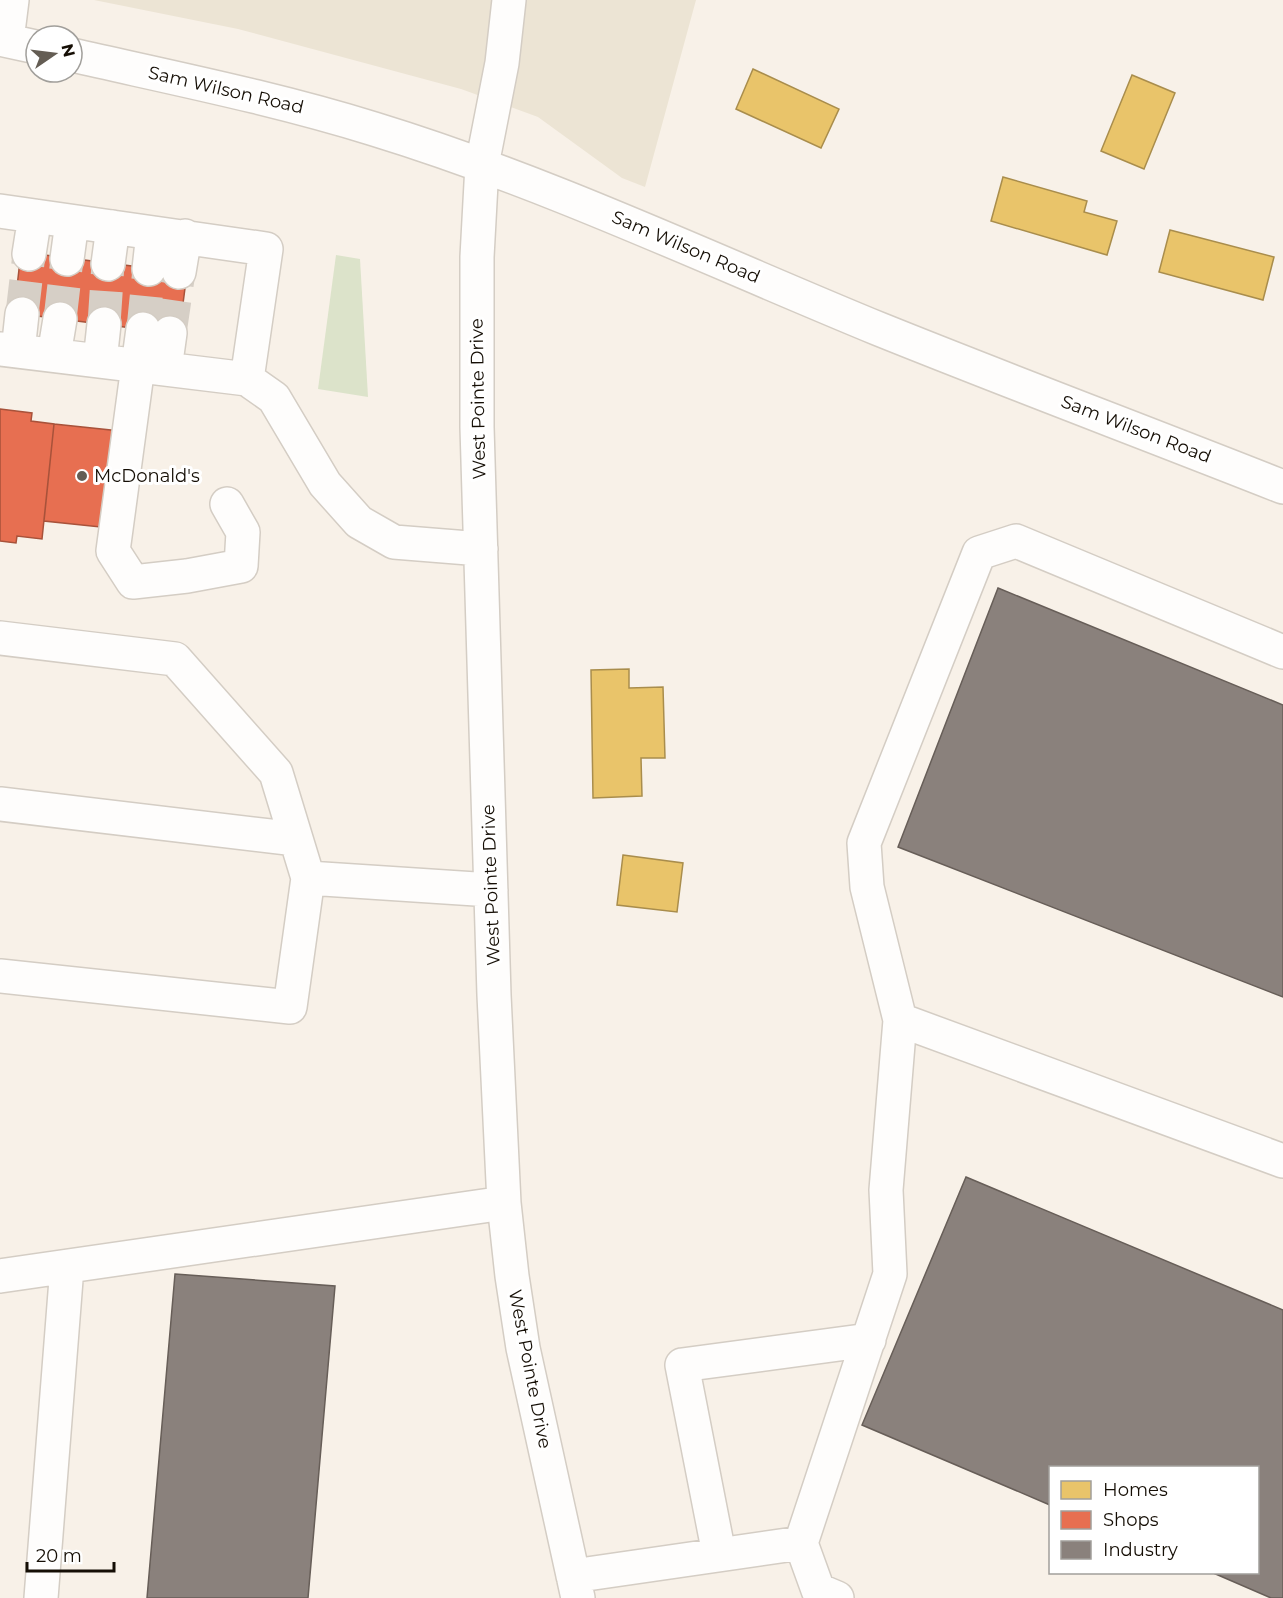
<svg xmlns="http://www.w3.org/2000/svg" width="1283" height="1598" font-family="Montserrat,sans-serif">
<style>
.commercial{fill:#ece4d4}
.green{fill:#dce3ca}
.homes{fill:#e9c46a;stroke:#a98d4c;stroke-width:1.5}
.shops{fill:#e76f51;stroke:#a8523a;stroke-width:1.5}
.industry{fill:#8a817c;stroke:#675e58;stroke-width:1.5}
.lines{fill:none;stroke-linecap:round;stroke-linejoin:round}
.minor-tunnel{stroke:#d6cfc6;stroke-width:33;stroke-dasharray:33 16;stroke-linecap:butt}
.minor-casing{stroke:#d4cdc4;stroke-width:36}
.minor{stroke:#fefdfc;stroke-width:33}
.poi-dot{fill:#645d54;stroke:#fff;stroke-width:2}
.labels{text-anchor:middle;stroke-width:6;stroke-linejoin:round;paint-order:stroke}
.street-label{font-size:18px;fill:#150e05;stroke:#fff}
.poi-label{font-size:18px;fill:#150e05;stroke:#fff;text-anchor:start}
</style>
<rect width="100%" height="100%" fill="#f8f1e8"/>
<!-- commercial -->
<path class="commercial" d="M94,0H696L645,187L622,178L538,117L461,89L238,29Z"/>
<!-- green -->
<path class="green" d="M336,255L360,259L368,397L318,389Z"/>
<!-- homes -->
<path class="homes" d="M753,69L839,109L821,148L736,109Z
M1132,75L1175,93L1144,169L1101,151Z
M1003,177L1087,201L1084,212L1117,221L1107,255L991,221Z
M1170,230L1274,257L1263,300L1159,272Z
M629,669V688L663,687L665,758H641L642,796L593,798L591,670Z
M623,855L683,863L677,912L617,905Z"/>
<!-- shops -->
<path class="shops" d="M21,252L187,273L179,334L14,313Z
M0,409L32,413L31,421L54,424L42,539L17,536L16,543L0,541Z
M54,424L120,431L110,528L44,521Z"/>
<!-- industry -->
<path class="industry" d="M998,588L1283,705V997L898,847Z
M966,1177L1283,1310V1598H1271L1211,1572H1258V1468H1050V1505L862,1425Z
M175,1274L335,1286L308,1598H147Z"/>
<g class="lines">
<!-- minor-tunnel -->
<path class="minor-tunnel" d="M22,314L29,254
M60,319L67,259
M104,324L108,264
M143,329L149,269
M170,333L179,272"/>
<defs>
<path id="minor" d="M509,0L502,63L482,165L477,257V427L494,995L504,1203L512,1276L523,1348L578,1598
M0,39L36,47
M7,40L12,0
M72,55C173,78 274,98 374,129C547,182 711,260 879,329C1013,383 1149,434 1283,487
M0,211L266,249L247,379
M29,254L35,216
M67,259L72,222
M108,264L113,227
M149,269L153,233
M179,272L185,236
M143,329L113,551L133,582L187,576L241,566L243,532L227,504
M0,349L247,379L274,398L325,484L359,522L394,542L481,549
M18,351L22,314
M54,355L60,319
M100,361L104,324
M165,369L170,333
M0,638L175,659L276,773L308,878L290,1007L0,976
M0,804L296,839
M308,878L491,890
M900,1020L1283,1161
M0,1276L504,1203
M801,1543L818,1590L837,1598
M719,1554L682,1365L869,1340
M573,1576L801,1543L890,1274L886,1190L900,1020L867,887L864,843L979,553L1016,541L1283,652
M41,1598L67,1267"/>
</defs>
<!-- minor casing -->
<use href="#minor" class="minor-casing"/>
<!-- minor -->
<use href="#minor" class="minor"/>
</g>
<!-- markers -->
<circle class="poi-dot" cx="82" cy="476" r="6"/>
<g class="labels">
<!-- street labels -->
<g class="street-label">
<text transform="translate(226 90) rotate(13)" y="6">Sam Wilson Road</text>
<text transform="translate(686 247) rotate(23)" y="6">Sam Wilson Road</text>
<text transform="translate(478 399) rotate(-91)" y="6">West Pointe Drive</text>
<text transform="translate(1136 429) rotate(21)" y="6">Sam Wilson Road</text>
<text transform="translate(491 885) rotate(-92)" y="6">West Pointe Drive</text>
<text transform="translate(530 1369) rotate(79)" y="6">West Pointe Drive</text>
</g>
<!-- poi labels -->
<g class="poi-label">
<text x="94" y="482">McDonald's</text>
</g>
</g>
<!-- legend -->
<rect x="1049" y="1466" width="210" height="108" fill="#ffffff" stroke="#a19f9b" stroke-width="1.5"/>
<rect x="1061" y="1481" width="30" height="18" fill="#e9c46a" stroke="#a19f9b" stroke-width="1.5"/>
<text x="1103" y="1496" font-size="18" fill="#150e05">Homes</text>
<rect x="1061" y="1511" width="30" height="18" fill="#e76f51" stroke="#a19f9b" stroke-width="1.5"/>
<text x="1103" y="1526" font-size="18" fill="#150e05">Shops</text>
<rect x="1061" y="1541" width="30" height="18" fill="#8a817c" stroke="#a19f9b" stroke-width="1.5"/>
<text x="1103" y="1556" font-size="18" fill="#150e05">Industry</text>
<!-- north arrow -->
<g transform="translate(54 54) rotate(76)"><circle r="28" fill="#ffffff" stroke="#a19f9b" stroke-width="1.5"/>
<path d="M0-4.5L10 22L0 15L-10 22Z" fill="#645d54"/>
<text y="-9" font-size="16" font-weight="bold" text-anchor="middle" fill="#150e05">N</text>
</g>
<!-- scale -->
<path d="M27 1562v9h87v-9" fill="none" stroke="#150e05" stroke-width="3"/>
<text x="36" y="1562" font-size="18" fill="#150e05" stroke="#ffffff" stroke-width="4.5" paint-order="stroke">20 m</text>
</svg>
